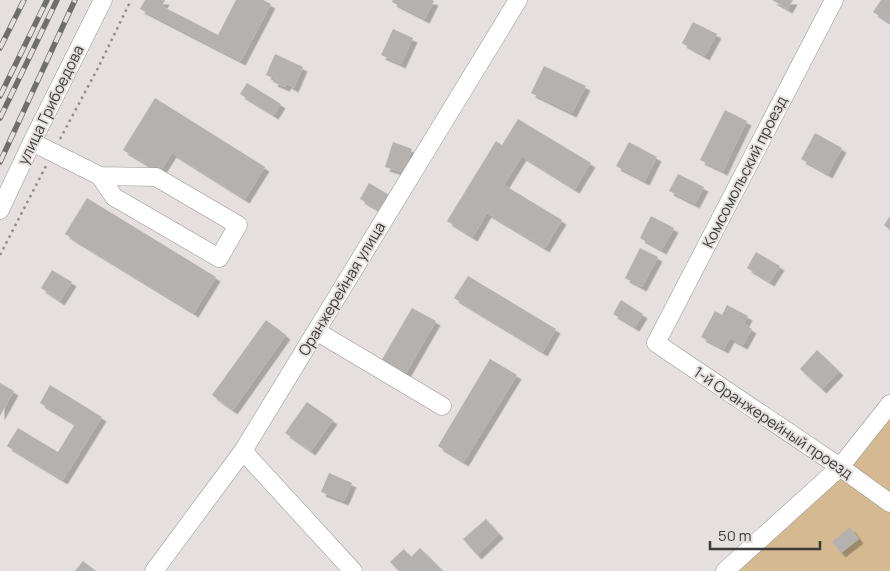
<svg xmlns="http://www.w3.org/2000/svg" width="890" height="571" font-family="Manrope,sans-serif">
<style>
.green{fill:#d5b991}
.building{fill:#b5b1af;filter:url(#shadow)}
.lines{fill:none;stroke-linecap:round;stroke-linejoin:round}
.minor-casing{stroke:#999493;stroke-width:19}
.path{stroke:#928e8e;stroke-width:2.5;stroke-dasharray:2.5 4;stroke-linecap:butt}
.minor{stroke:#fff;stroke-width:18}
.rail-casing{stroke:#706d6d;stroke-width:5.5}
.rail{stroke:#e5e0df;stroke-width:4;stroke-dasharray:11;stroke-linecap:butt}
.labels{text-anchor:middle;stroke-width:4;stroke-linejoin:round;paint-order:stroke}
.street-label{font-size:15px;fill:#3c3a3a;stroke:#e5e0df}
</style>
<defs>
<filter id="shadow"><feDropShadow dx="4.5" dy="4.5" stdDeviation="0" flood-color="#0004"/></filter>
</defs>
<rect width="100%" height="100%" fill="#e5e0df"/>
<!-- green -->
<path class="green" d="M890,412V571H736Z"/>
<!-- building -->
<path class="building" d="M145,0H165L162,6L218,35L236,0H263L271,4L241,61L140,9Z
M393,0H432L434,1L425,19L392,2Z
M772,0H793L788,9Z
M881,0H890V23L873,12Z
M693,22L717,34L705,56L682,43Z
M393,29L413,38L401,64L381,55Z
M275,54L303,67L294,88L287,84L285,87L273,82L275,79L266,75Z
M544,66L586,86L572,113L531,93Z
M247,83L281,104L274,115L240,94Z
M155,98L265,167L245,199L172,153L160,172L123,150Z
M725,110L747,121L723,171L700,160Z
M518,119L591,163L575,189L522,156L504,185L562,220L545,248L487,213L473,237L447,221L496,141L502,145Z
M815,133L842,148L828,174L801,159Z
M393,142L412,149L404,173L385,167Z
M629,142L657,157L645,181L616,166Z
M678,174L704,187L695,204L669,191Z
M369,183L391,196L382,212L360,199Z
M87,198L216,277L194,313L65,234Z
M651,216L674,228L662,250L640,238Z
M890,216V230L884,225Z
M640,248L658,257L642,287L625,278Z
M756,252L780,266L770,282L747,268Z
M52,270L72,282L60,301L41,288Z
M468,276L556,329L543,352L454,298Z
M621,300L643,314L635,327L613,314Z
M727,305L748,316L744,324L752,329L743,345L730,338L724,349L701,337L715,311L722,315Z
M412,308L436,321L405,375L381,361Z
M266,320L286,335L233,410L212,395Z
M817,350L839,371L822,389L800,369Z
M490,359L517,375L464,462L438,446Z
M0,383L14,391L0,416Z
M50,385L102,417L63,480L7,446L18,428L58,452L75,424L40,403Z
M307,402L333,420L311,451L285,433Z
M329,473L352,483L344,501L321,492Z
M486,519L499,534L477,555L463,539Z
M850,527L859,539L841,553L832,542Z
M420,548L443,571H399L390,562L404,549L411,557Z
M83,561L96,571H75Z"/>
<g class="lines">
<defs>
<path id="minor" d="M834,0L656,343L840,467L890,503
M32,142L100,176L156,177L238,225L219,258L114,197L100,176
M0,210L32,142L103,0
M316,331L442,406
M243,451L353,571
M154,571L243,451L518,0
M725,571L840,467L890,404"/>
</defs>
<!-- minor casing -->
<use href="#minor" class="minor-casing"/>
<!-- path -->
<path class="path" d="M60,139L99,66L131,0
M0,255L46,166"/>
<!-- minor -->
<use href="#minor" class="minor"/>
<defs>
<path id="rail" d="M0,48L24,0
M0,96L47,0
M0,118L57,0
M0,162L75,0"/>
</defs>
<!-- rail casing -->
<use href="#rail" class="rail-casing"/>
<!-- rail -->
<use href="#rail" class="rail"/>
</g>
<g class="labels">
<!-- street labels -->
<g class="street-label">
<text transform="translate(51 105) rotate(-64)" y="5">улица Грибоедова</text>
<text transform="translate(745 172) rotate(-63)" y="5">Комсомольский проезд</text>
<text transform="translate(342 289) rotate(-59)" y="5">Оранжерейная улица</text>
<text transform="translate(773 423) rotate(34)" y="5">1-й Оранжерейный проезд</text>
</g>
</g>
<!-- scale -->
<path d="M710 541v8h110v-8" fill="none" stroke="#3c3a3a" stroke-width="2.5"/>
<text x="718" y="541" font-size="15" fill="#3c3a3a" stroke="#e5e0df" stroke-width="4" paint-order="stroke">50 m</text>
</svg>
